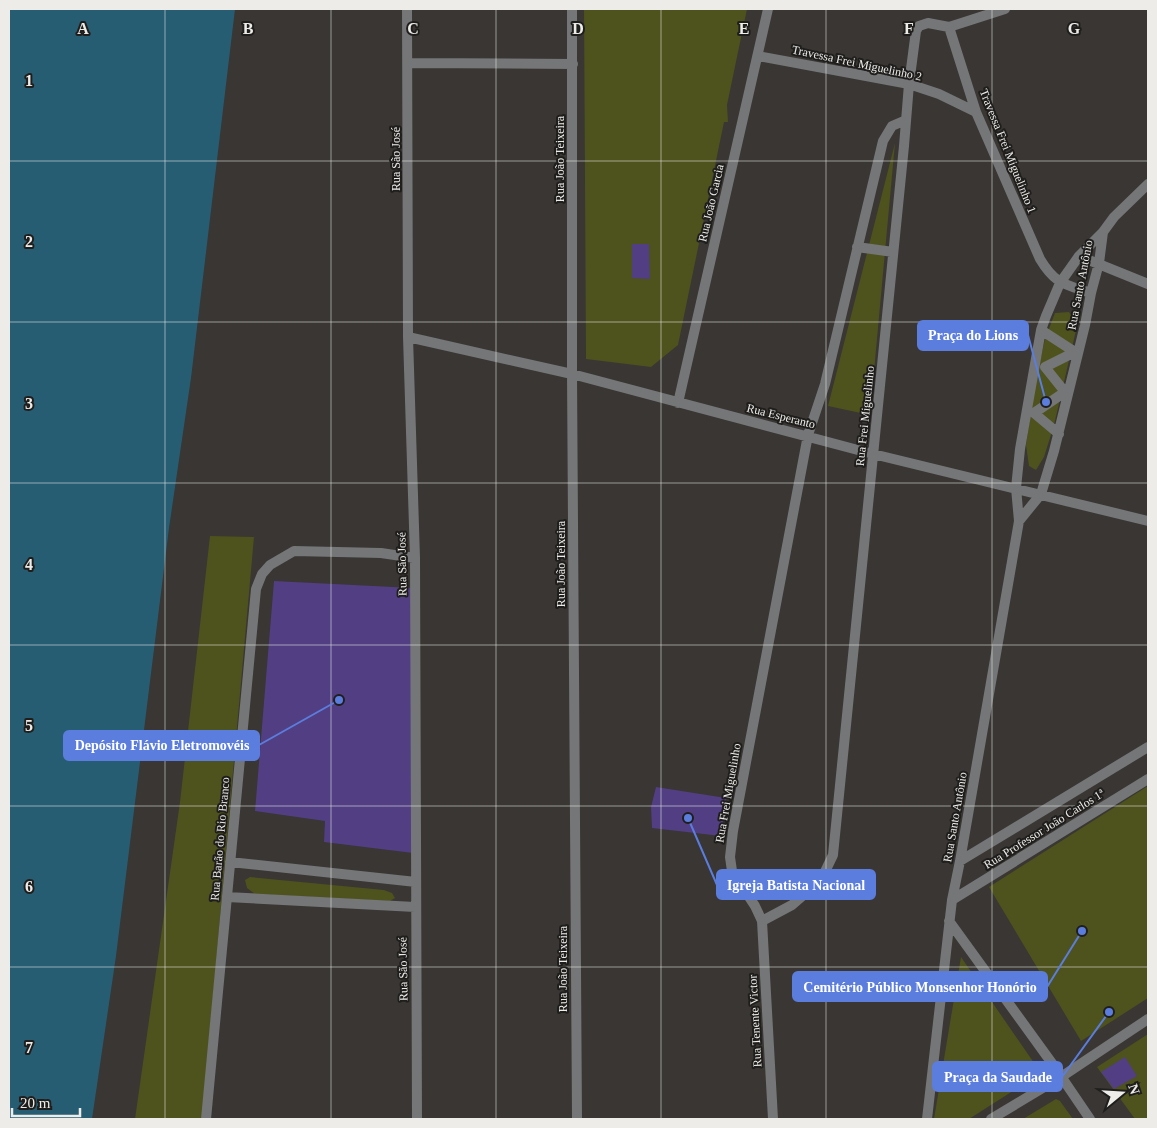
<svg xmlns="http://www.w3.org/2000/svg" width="1157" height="1128" font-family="'Times New Roman',serif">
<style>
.green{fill:#4e521c}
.water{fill:#275d72}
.building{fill:#523e82}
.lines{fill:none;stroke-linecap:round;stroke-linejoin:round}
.lane{stroke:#747677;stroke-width:10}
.street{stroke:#747677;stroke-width:10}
.grid{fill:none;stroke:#edece9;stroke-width:1;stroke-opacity:0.55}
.labels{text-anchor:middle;stroke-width:4;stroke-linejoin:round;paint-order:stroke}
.street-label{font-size:12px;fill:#edece9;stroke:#1f1e1c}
.grid-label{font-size:16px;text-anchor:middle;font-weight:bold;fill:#edece9;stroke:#1f1e1c;stroke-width:4;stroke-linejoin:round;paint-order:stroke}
.leader{fill:none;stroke:#5b7ddd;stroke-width:2}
.callout-dot{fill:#5b7ddd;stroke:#1f1e1c;stroke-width:2}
.callout{fill:#5b7ddd;stroke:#5b7ddd;stroke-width:2}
.callout-label{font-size:14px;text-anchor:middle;font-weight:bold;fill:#fff}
</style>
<rect width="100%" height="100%" fill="#393633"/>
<!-- green -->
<path class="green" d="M584,9H747L727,105L728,122H724L678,345L651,367L586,359Z
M895,143L870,415L828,406Z
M1069,312L1077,326L1054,425L1044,457L1036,470L1029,466L1026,445L1035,384L1045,339L1055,313Z
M210,536L254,537L202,1119H135L180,802Z
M1148,786V998L1081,1041L989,887Z
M250,877L384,890L392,893L395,898L390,901L255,894L247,888L245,880Z
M961,957L1041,1073L969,1119H934Z
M1148,1034V1119H1135L1097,1067Z
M1056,1099L1060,1101L1073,1119H1023Z"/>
<!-- water -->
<path class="water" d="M9,9H235L191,378L169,528L116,956L92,1119H9Z"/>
<!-- building -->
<path class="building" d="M632,244H649L650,279L632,278Z
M274,581L413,588V853L324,842L325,821L255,811Z
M656,787L726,798L721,836L652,828L651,807Z
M1125,1057L1137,1076L1114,1089L1101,1072Z"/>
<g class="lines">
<!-- lane -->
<path class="lane" d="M949,27L1005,9
M1061,1077L1148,1019"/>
<!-- street -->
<path class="street" d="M407,9L408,337L415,558L417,1119
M572,9V374L577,1119
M758,56L909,84L939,94L976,112
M408,63L573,64
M857,247L893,252
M1079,256L1148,284
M1041,330L1075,352L1045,367L1065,392L1034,413L1059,434
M408,337L572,374L873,454L1148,521
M678,403L768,9
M1019,521L1041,494L1054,451L1085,325L1091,293L1099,263L1103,232
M960,861L1148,747
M230,862L416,882
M227,897L415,907
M952,900L1148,779
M762,921L792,905L821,880L833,855L904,146L909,84L916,31L919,26L928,23L949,27L976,112L1040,259C1055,284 1064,284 1091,293
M949,921L1054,1066L1090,1119
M206,1119L256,589L262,574L270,565L294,551L381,553L415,558
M773,1119L762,921L755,906L732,871L730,857L733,831L808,435L825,384L883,141L892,126L906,120
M927,1119L952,900L960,861L1019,521L1016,488L1020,449L1041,330L1046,316L1060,283L1079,256L1103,232L1114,217L1148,184
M991,1119L1061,1077"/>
</g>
<!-- grid -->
<path class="grid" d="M165,9V1119M331,9V1119M496,9V1119M661,9V1119M826,9V1119M992,9V1119M9,161H1148M9,322H1148M9,483H1148M9,645H1148M9,806H1148M9,967H1148"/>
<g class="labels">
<!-- street labels -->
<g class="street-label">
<text transform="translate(857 63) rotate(12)" y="4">Travessa Frei Miguelinho 2</text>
<text transform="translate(1008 151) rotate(68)" y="4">Travessa Frei Miguelinho 1</text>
<text transform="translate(396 159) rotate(-90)" y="4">Rua São José</text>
<text transform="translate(560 159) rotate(-90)" y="4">Rua João Teixeira</text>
<text transform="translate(711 203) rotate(-77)" y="4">Rua João Garcia</text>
<text transform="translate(1080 285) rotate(-79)" y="4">Rua Santo Antônio</text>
<text transform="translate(781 416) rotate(14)" y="4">Rua Esperanto</text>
<text transform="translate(865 416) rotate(-84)" y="4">Rua Frei Miguelinho</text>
<text transform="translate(402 564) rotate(-91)" y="4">Rua São José</text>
<text transform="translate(561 564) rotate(-90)" y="4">Rua João Teixeira</text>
<text transform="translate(728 793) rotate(-80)" y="4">Rua Frei Miguelinho</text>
<text transform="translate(955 817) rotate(-80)" y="4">Rua Santo Antônio</text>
<text transform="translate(1044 829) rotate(-32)" y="4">Rua Professor João Carlos 1ª</text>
<text transform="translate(220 839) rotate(-85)" y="4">Rua Barão do Rio Branco</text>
<text transform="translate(403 969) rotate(-91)" y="4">Rua São José</text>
<text transform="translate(563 969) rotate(-90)" y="4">Rua João Teixeira</text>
<text transform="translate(755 1021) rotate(-93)" y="4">Rua Tenente Victor</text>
</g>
</g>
<g class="grid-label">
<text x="83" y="34">A</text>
<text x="248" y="34">B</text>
<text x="413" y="34">C</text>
<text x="578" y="34">D</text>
<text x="744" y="34">E</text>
<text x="909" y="34">F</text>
<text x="1074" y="34">G</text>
<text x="29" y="86">1</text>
<text x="29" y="247">2</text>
<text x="29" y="409">3</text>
<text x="29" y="570">4</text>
<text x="29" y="731">5</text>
<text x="29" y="892">6</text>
<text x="29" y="1053">7</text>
</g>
<!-- callouts -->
<path class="leader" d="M1046 402L1028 335M339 700L259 745M688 818L717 885M1082 931L1047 987M1109 1012L1062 1077"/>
<g class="callout-dot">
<circle cx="1046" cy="402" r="5"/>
<circle cx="339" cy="700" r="5"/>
<circle cx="688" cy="818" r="5"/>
<circle cx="1082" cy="931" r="5"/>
<circle cx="1109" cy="1012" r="5"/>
</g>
<g class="callout">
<rect x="918" y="321" width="110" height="29" rx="5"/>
<rect x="64" y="731" width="195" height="29" rx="5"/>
<rect x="717" y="870" width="158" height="29" rx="5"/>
<rect x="793" y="972" width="254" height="29" rx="5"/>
<rect x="933" y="1062" width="129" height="29" rx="5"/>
</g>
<g class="callout-label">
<text x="973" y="340">Praça do Lions</text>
<text x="162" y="750">Depósito Flávio Eletromovéis</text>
<text x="796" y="890">Igreja Batista Nacional</text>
<text x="920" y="992">Cemitério Público Monsenhor Honório</text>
<text x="998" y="1082">Praça da Saudade</text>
</g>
<!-- border -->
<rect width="1157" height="1128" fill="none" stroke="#edece9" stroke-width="20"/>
<!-- north arrow -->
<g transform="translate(1122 1093) rotate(72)" stroke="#1f1e1c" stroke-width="4" paint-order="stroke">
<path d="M0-4L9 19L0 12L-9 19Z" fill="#edece9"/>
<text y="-8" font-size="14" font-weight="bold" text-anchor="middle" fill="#edece9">N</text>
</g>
<!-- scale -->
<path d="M12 1108v8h68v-8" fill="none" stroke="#edece9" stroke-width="2.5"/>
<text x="20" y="1108" font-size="15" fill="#edece9" stroke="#1f1e1c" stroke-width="4" paint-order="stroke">20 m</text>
</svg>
